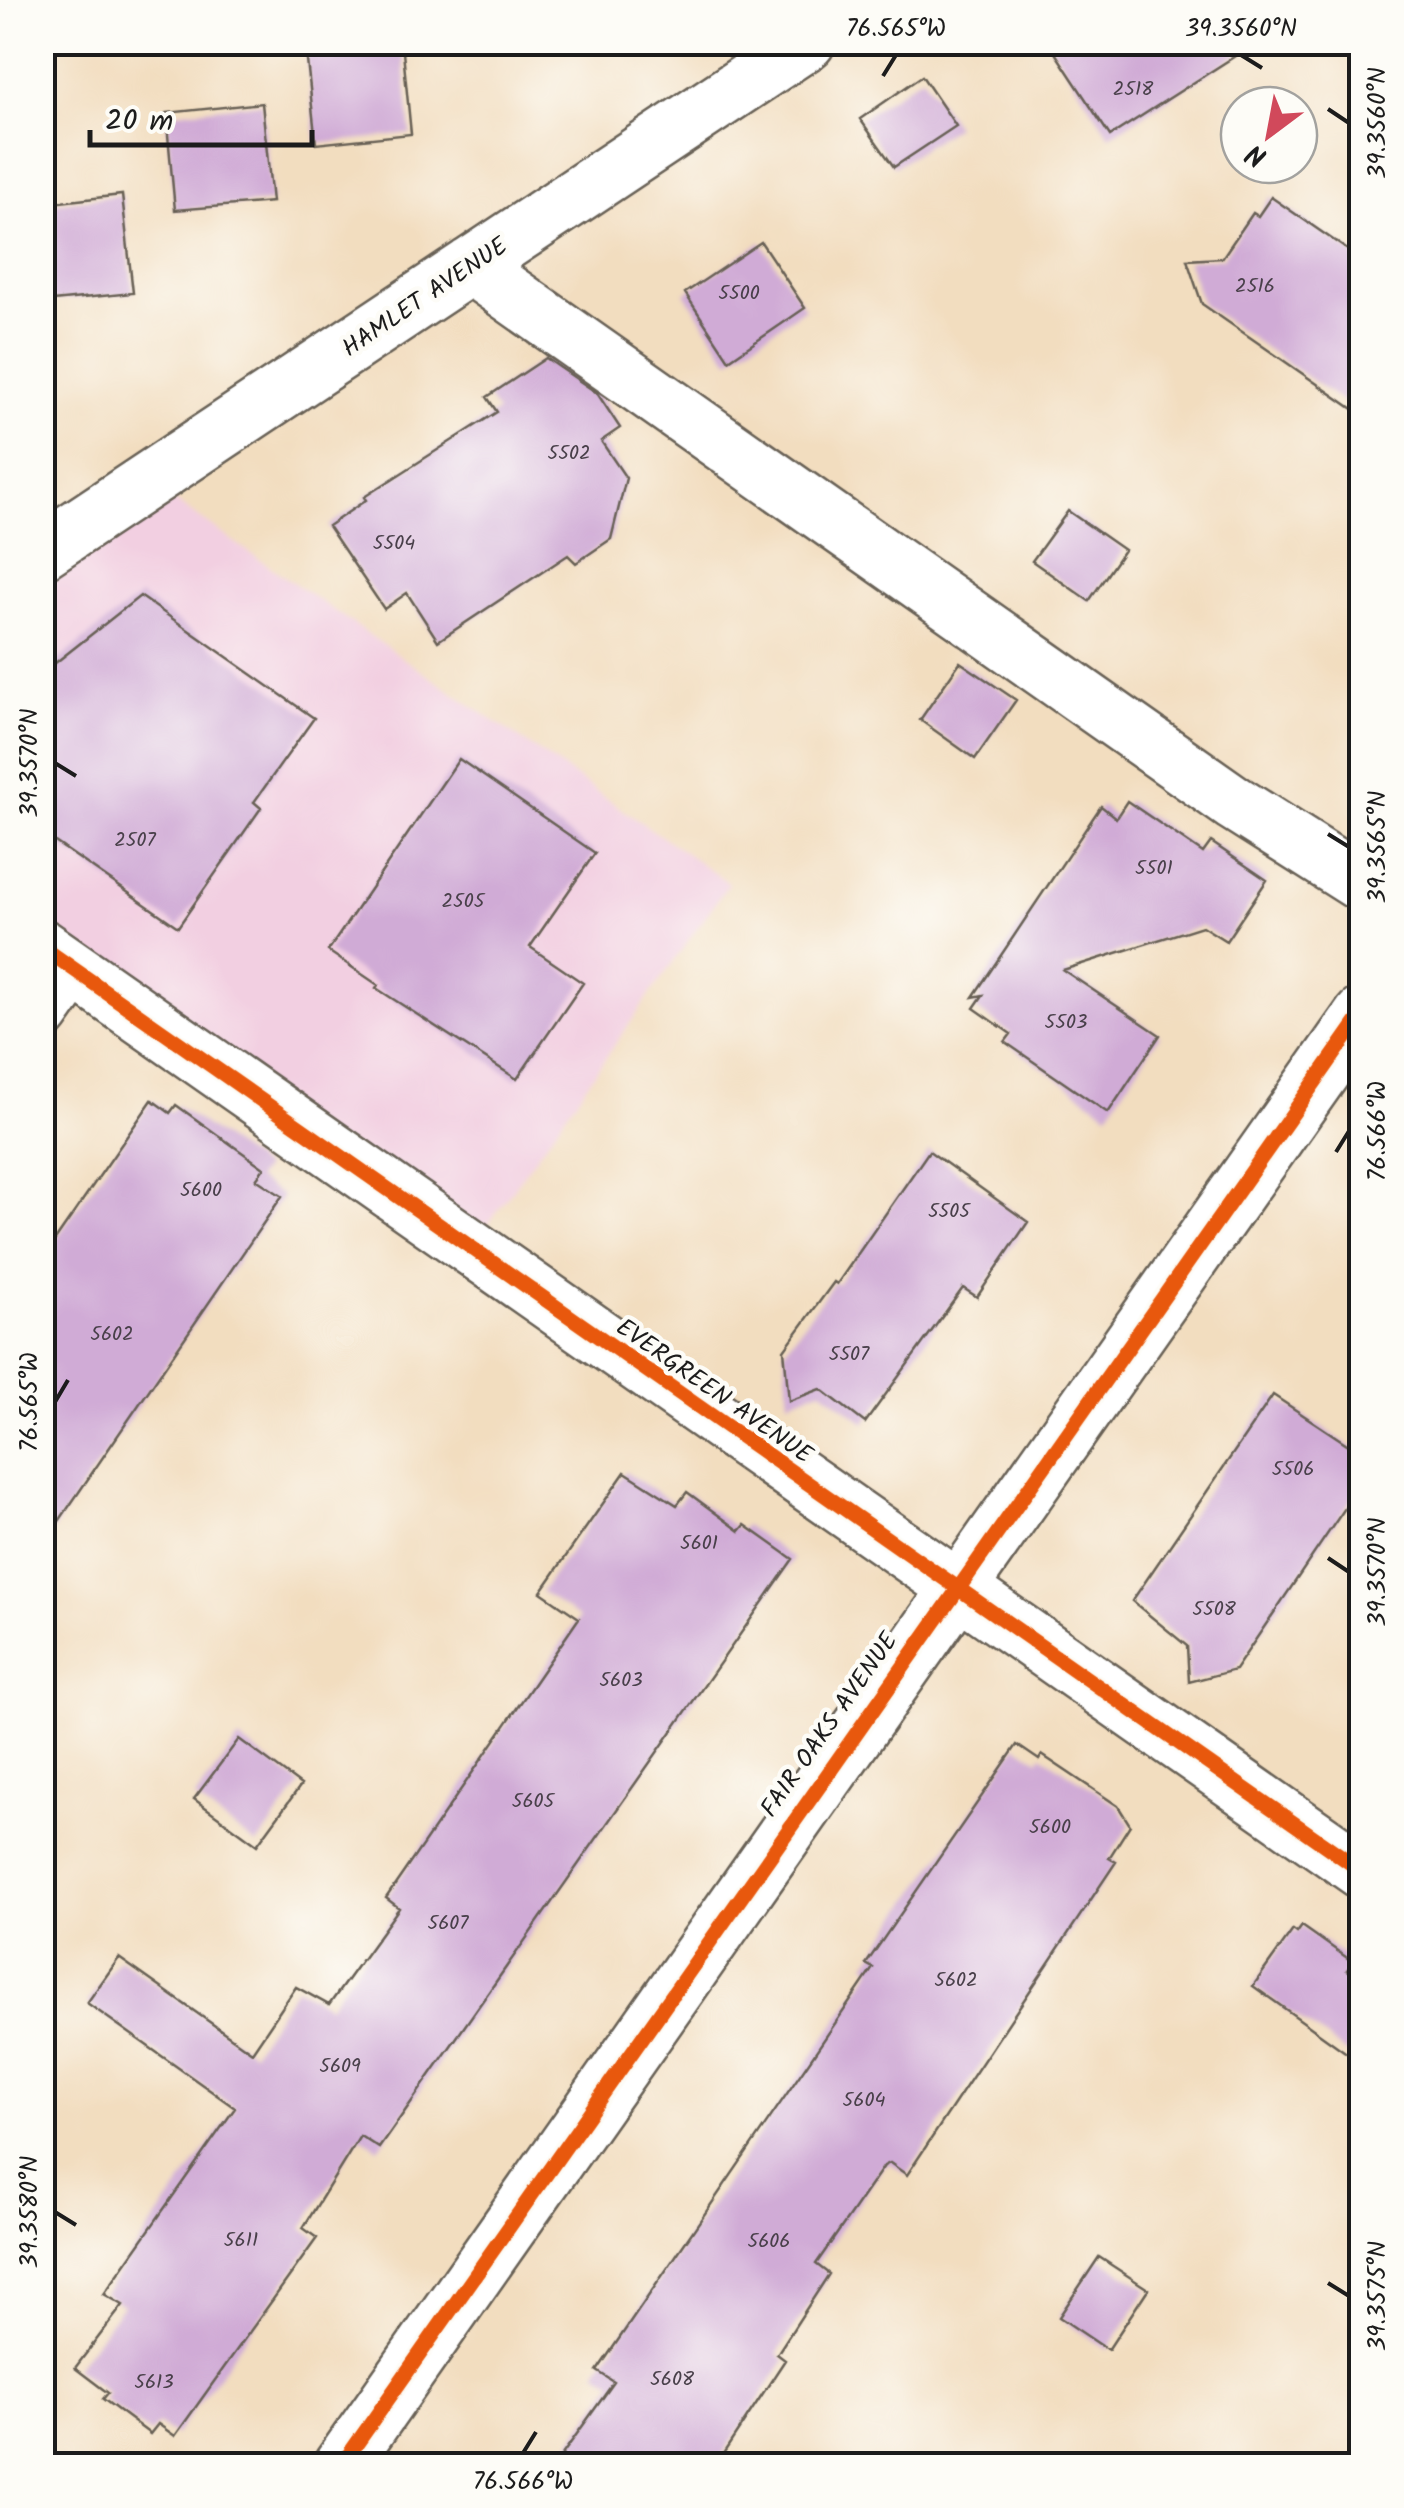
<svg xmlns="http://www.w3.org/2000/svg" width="1404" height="2508" font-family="Kalam,sans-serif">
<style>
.built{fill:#f2cfe1}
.building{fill:#d0abd6}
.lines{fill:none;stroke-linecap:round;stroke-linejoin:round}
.minor-casing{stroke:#676055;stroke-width:60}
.minor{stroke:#fff;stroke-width:55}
.cycleway-casing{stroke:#fdfcf7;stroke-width:21}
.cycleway{stroke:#e8590c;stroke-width:15}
.ticks{fill:none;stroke:#1c1c1c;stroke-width:4}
.labels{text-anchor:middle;stroke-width:9;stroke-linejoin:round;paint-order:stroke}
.number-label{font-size:20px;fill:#49404a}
.street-label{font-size:25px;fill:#1c1c1c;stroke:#fdfcf7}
.neatline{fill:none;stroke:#1c1c1c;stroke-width:4}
.ticks-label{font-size:25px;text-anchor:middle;fill:#1c1c1c}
</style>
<rect width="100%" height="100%" fill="#fdfcf7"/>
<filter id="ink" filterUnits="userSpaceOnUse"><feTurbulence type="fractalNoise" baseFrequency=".01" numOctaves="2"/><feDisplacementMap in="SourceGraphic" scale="20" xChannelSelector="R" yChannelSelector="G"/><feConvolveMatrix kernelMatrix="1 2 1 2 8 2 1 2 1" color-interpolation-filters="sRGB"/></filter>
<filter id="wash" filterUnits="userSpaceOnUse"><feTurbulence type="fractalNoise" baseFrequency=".0048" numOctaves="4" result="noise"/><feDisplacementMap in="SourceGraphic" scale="40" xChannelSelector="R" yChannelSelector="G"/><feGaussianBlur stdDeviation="2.25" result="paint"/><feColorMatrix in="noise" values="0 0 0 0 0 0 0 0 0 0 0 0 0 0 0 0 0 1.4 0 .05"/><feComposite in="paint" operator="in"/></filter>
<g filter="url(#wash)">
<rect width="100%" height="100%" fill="#f2ddbf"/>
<!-- built -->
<path class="built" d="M137,475L729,883L472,1247L43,936V534Z"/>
<g id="blocks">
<!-- building -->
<path class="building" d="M305,42H402L411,134L316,144Z
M1048,42H1257L1110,136Z
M922,76L956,126L894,167L860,119Z
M262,103L272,202L175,210L166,113Z
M122,195L133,293L42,302V204Z
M1271,197L1362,260V415L1202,304L1187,260L1222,258L1253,213L1258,216Z
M761,242L805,308L729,360L685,293Z
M546,358L597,393L620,428L601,441L626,478L611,539L576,563L568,555L438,641L407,593L384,609L328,526L366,500L364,497L497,412L487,397Z
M1068,511L1124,550L1089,601L1032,561Z
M140,596L314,718L254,802L261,808L178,927L42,833V680L54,664Z
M960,662L1016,700L975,759L920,720Z
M459,759L595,853L530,947L583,983L517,1079L376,988L378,985L328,951Z
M1127,801L1203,853L1211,842L1267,880L1226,941L1202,926L1063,970L1160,1035L1108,1113L1005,1042L1011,1034L974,1008L983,995L973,997L1101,806L1116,818Z
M152,1100L170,1113L176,1105L264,1168L256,1179L282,1196L42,1546V1259Z
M929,1151L1028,1222L977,1297L963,1288L865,1423L821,1389L789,1401L784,1350L834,1282L837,1284Z
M1273,1395L1362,1454V1483L1235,1670L1189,1682L1187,1646L1132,1601Z
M625,1472L677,1505L687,1492L740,1531L745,1525L793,1559L379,2148L360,2136L303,2228L317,2238L175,2436L158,2424L150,2434L103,2399L108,2393L75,2368L123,2305L104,2294L235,2108L87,2003L119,1958L252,2052L296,1987L329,2005L399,1908L386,1898L579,1618L541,1592Z
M239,1739L301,1785L257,1845L194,1799Z
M1017,1745L1039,1760L1042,1755L1118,1806L1130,1825L1109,1858L1116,1862L907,2175L890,2163L884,2166L816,2264L829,2274L777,2354L785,2360L715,2466H554L614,2382L597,2371L873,1968L866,1964Z
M1302,1926L1353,1962L1347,1970L1362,1979V2064L1253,1986L1293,1930L1297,1933Z
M1099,2257L1148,2289L1108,2350L1059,2317Z"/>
</g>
</g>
<g filter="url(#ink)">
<use href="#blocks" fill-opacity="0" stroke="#676055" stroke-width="2.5"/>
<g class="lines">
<defs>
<path id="minor" d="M470,266L1234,803L1362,884
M42,551L807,42
M42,947L1362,1871
M42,1013L73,969
M341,2466L1362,1015"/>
</defs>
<!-- minor casing -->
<use href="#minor" class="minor-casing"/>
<!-- minor -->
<use href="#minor" class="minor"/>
<defs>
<path id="cycleway" d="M42,947L1362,1871
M341,2466L1362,1015"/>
</defs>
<!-- cycleway casing -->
<use href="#cycleway" class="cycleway-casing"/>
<!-- cycleway -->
<use href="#cycleway" class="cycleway"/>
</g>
</g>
<!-- ticks -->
<path class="ticks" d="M1241,55L1262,68M883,76L896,55M1328,109L1349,123M55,763L76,776M1328,834L1349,847M1336,1152L1349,1131M55,1402L68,1380M1328,1558L1349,1572M55,2212L76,2225M1328,2283L1349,2296M523,2453L536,2432"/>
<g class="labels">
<!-- number labels -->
<g class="number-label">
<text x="1133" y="95">2518</text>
<text x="1255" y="292">2516</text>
<text x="739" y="299">5500</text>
<text x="569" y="459">5502</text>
<text x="394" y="549">5504</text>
<text x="135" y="846">2507</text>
<text x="1154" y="874">5501</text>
<text x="463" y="907">2505</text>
<text x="1066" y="1028">5503</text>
<text x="201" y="1196">5600</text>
<text x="949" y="1217">5505</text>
<text x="112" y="1340">5602</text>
<text x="849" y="1360">5507</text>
<text x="1293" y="1475">5506</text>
<text x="699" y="1549">5601</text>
<text x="1214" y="1615">5508</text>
<text x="621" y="1686">5603</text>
<text x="533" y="1807">5605</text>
<text x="1050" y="1833">5600</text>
<text x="448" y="1929">5607</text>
<text x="956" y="1986">5602</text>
<text x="340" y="2072">5609</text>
<text x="864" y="2106">5604</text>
<text x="241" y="2246">5611</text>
<text x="769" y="2247">5606</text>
<text x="672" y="2385">5608</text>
<text x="154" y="2388">5613</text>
</g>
<!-- street labels -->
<g class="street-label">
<text transform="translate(424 296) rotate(-34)" y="9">HAMLET AVENUE</text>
<text transform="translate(715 1390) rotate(35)" y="9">EVERGREEN AVENUE</text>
<text transform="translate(828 1724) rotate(-55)" y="9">FAIR OAKS AVENUE</text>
</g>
</g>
<!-- margin -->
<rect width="1404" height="2508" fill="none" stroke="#fdfcf7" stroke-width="110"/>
<!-- north arrow -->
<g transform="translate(1269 135) rotate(212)"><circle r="48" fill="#fdfcf7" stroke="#a3a29f" stroke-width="2.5"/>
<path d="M0-8L18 38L0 25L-18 38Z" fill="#d1495b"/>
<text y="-15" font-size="28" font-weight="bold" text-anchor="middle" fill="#1c1c1c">N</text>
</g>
<!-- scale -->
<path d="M90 130v15h222v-15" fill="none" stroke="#1c1c1c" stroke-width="5"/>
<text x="105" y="130" font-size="30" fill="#1c1c1c" stroke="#fdfcf7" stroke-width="8" paint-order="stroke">20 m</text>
<rect x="55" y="55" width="1294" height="2398" class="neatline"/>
<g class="ticks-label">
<text x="896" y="36">76.565°W</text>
<text x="1241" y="36">39.3560°N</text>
<text transform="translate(1376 123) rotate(-90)" y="9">39.3560°N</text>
<text transform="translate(28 763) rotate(-90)" y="9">39.3570°N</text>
<text transform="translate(1376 847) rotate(-90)" y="9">39.3565°N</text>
<text transform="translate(1376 1131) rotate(-90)" y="9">76.566°W</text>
<text transform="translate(28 1402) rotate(-90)" y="9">76.565°W</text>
<text transform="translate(1376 1572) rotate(-90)" y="9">39.3570°N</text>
<text transform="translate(28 2212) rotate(-90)" y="9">39.3580°N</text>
<text transform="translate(1376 2296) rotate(-90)" y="9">39.3575°N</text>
<text x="523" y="2489">76.566°W</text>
</g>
</svg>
